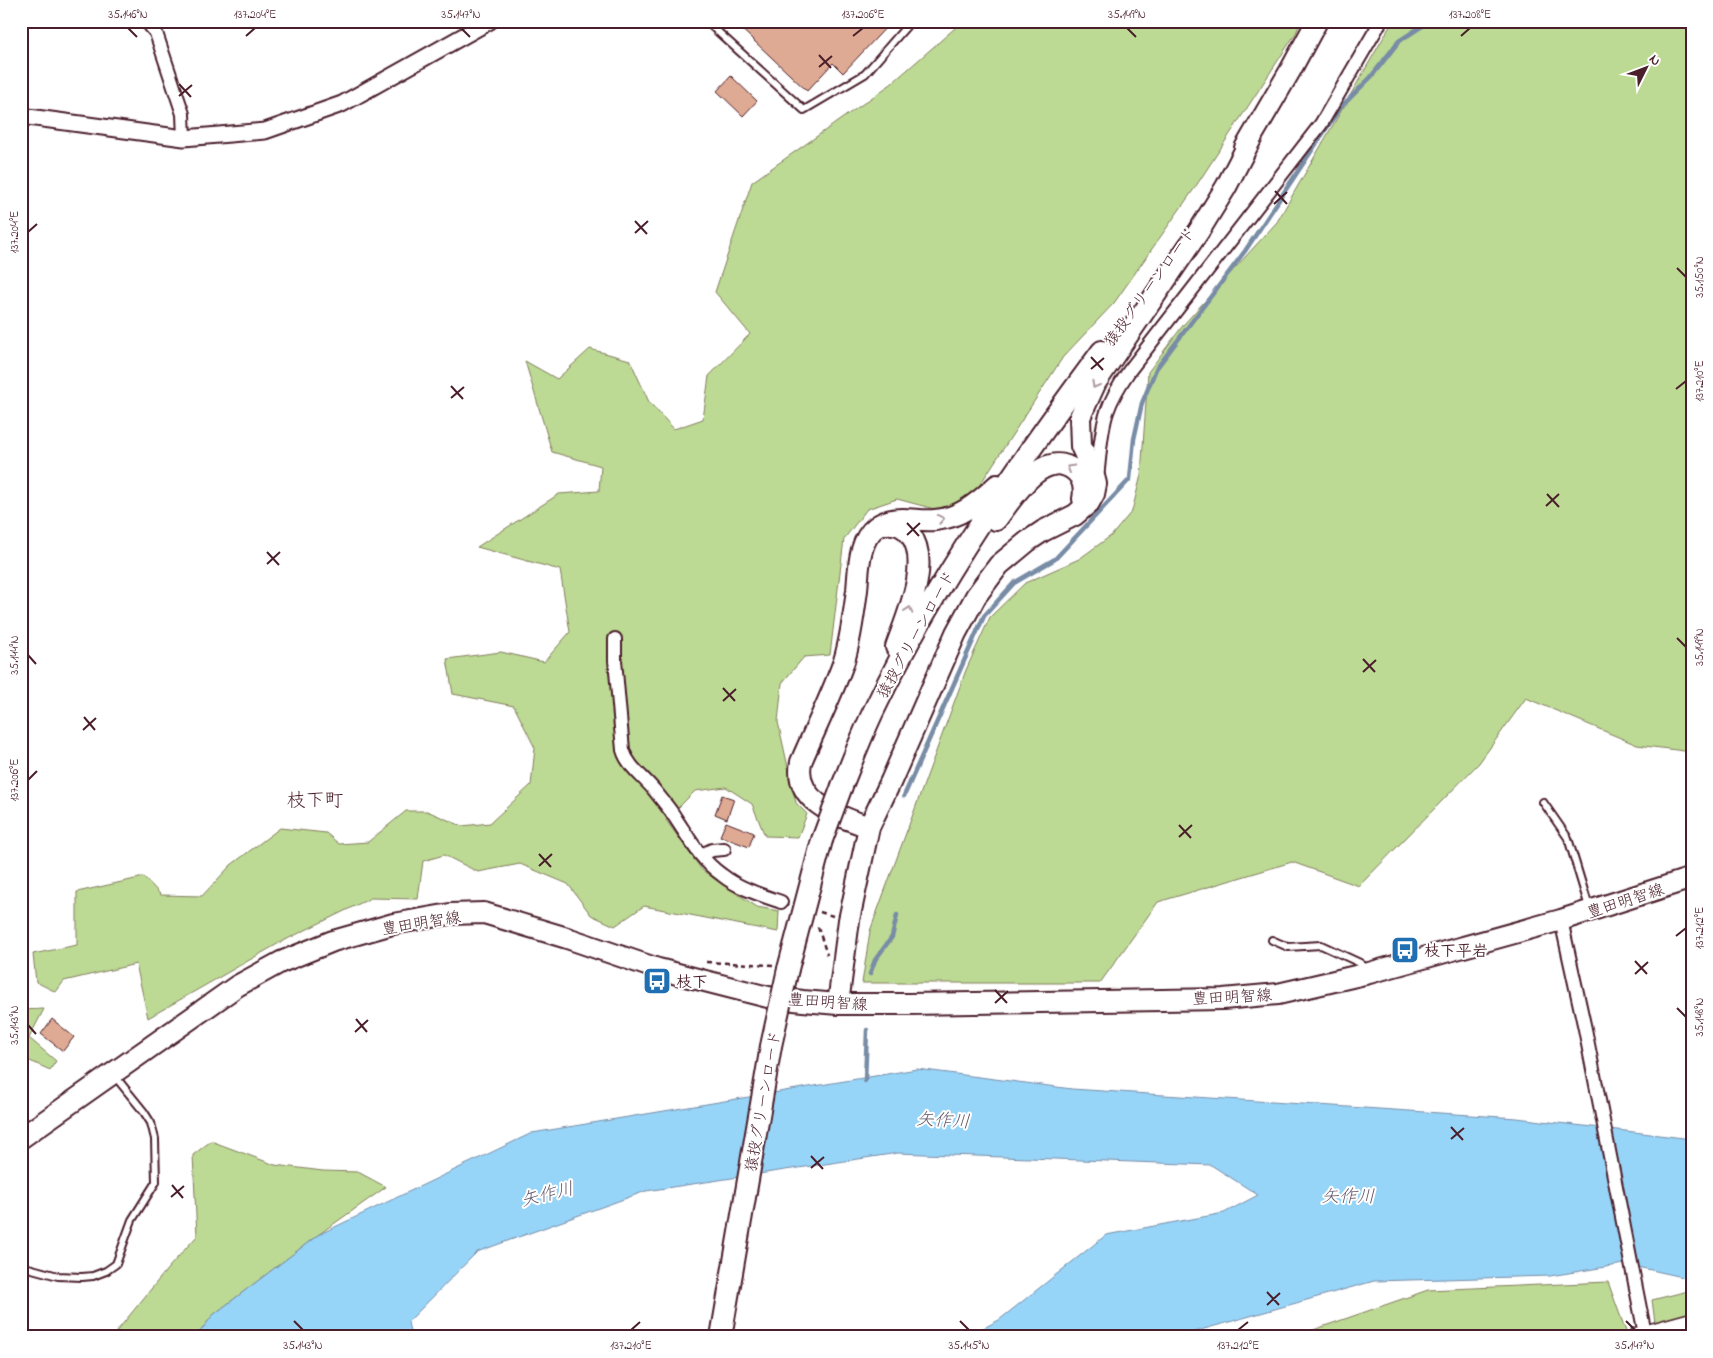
<svg xmlns="http://www.w3.org/2000/svg" width="1713" height="1358" font-family="'Indie Flower','Klee One',sans-serif">
<style>
.green{fill:#bcda93;stroke:#837c5f}
.water{fill:#97d5f8;stroke:#788ca6}
.lines{fill:none;stroke-linecap:round;stroke-linejoin:round}
.stream{stroke:#788ca6;stroke-width:4.5}
.building{fill:#dfaa93;stroke:#4a1f2b}
.service-casing{stroke:#4a1f2b;stroke-width:10}
.minor-casing{stroke:#4a1f2b;stroke-width:16}
.tertiary-casing{stroke:#4a1f2b;stroke-width:19}
.secondary-casing{stroke:#4a1f2b;stroke-width:21}
.primary-casing{stroke:#4a1f2b;stroke-width:24}
.path{stroke:#4a1f2b;stroke-width:2.5;stroke-dasharray:5 4;stroke-linecap:butt}
.service{stroke:#fff;stroke-width:6}
.minor{stroke:#fff;stroke-width:12}
.tertiary{stroke:#fff;stroke-width:15}
.secondary{stroke:#fff;stroke-width:18}
.primary{stroke:#fff;stroke-width:20}
.primary-bridge-casing{stroke:#4a1f2b;stroke-width:24;stroke-linecap:butt}
.primary-bridge{stroke:#fff;stroke-width:20}
.oneway{stroke:#ae9aa0}
.ticks{fill:none;stroke:#4a1f2b;stroke-width:2}
.labels{text-anchor:middle;stroke-width:4;stroke-linejoin:round;paint-order:stroke}
.street-label{font-size:16px;fill:#4a1f2b;stroke:#fff}
.poi-label{font-size:16px;font-weight:bold;fill:#4a1f2b;stroke:#fff;text-anchor:start}
.water-label{font-size:18px;font-style:italic;fill:#615668;stroke:#fff}
.quarter-label{font-size:19px;fill:#4a1f2b;stroke:#fff}
.neatline{fill:none;stroke:#4a1f2b;stroke-width:2}
.ticks-label{font-size:12px;text-anchor:middle;fill:#4a1f2b}
</style>
<rect width="100%" height="100%" fill="#fff"/>
<filter id="ink" filterUnits="userSpaceOnUse"><feTurbulence type="fractalNoise" baseFrequency=".02" numOctaves="2"/><feDisplacementMap in="SourceGraphic" scale="10" xChannelSelector="R" yChannelSelector="G"/><feConvolveMatrix kernelMatrix="1 2 1 2 8 2 1 2 1" color-interpolation-filters="sRGB"/></filter>
<g filter="url(#ink)">
<!-- green -->
<path class="green" d="M963,21H1301L1296,33L1194,189L1114,303L1063,357L979,486L963,503L938,510L897,499L867,509L844,539L830,655L804,657L782,683L778,722L796,803L807,814L798,837L765,836L752,804L726,787L695,791L666,820L702,870L757,907L779,911L778,932L644,906L615,926L591,915L568,884L520,864L478,872L444,855L423,861L418,899L371,898L281,942L148,1018L136,964L64,981L56,992L36,982L33,954L77,945V892L144,877L161,895L202,896L231,865L280,828L326,833L339,844L368,842L406,811H427L462,826L490,823L531,785L535,748L514,706L453,694L447,659L501,652L544,662L570,632L560,570L477,547L559,494L599,491L601,466L552,452L525,361L557,379L590,349L630,360L649,402L674,429L703,419L709,376L750,334L715,292L752,182L891,84Z
M1393,21H1692V752L1637,745L1526,698L1479,763L1359,886L1292,862L1158,902L1100,983H862L870,931L966,670L990,617L1025,583L1079,559L1112,535L1132,511L1141,475L1148,372L1184,324L1277,222Z
M44,1009L29,1038L56,1061L50,1070L21,1057V1010Z
M211,1141L275,1165L323,1171L358,1172L386,1187L318,1235L213,1315L196,1337H112L169,1267L197,1236L193,1155Z
M1608,1282L1628,1337H1293L1428,1290Z
M1692,1290V1314L1655,1323L1652,1300Z"/>
<!-- water -->
<path class="water" d="M917,1069L1072,1089L1517,1118L1692,1139V1279L1624,1264L1550,1276L1374,1281L1176,1337H966L999,1320L1106,1235L1224,1213L1258,1195L1211,1165L898,1153L646,1191L477,1252L408,1322L411,1337H196L213,1315L318,1235L532,1133Z"/>
<g class="lines">
<!-- stream -->
<path class="stream" d="M904,796L984,616L1014,583L1055,559L1130,479L1134,439L1142,403L1156,369L1245,251L1340,108L1371,77L1399,41L1430,21
M870,974L875,960L892,937L897,915
M865,1081L867,1030"/>
</g>
<!-- building -->
<path class="building" d="M733,21H892L843,73L833,63L807,91Z
M731,76L757,101L743,116L717,91Z
M722,795L734,799L727,819L715,814Z
M726,822L754,833L749,847L720,836Z
M52,1019L74,1037L63,1051L41,1034Z"/>
<g class="lines">
<defs>
<path id="service" d="M706,21L804,110L865,74L911,21
M1543,802L1568,838L1589,907
M1272,940L1288,947L1321,945L1360,963L1367,970
M21,1266L58,1276L82,1277L93,1276L106,1271L116,1264L132,1220L156,1182L155,1139L151,1123L144,1112L114,1075"/>
<path id="minor" d="M146,21L156,33L183,114L184,138
M1097,477C1100,456 1100,433 1107,412C1112,397 1120,384 1129,371L1321,124L1381,21
M615,639V660L623,750C628,767 644,777 655,791C662,800 670,809 676,819C690,840 700,859 722,875C738,888 761,895 781,902
M701,855L712,850L724,849
M1561,920L1585,1029L1645,1334"/>
<path id="tertiary" d="M21,116L184,138L265,131L342,104L490,21"/>
<path id="secondary" d="M1637,1337L1692,1322"/>
<path id="primary" d="M1245,148L1290,71L1317,21
M996,520C1013,498 1043,446 1075,471C1083,477 1085,489 1083,499
M886,524C896,523 904,526 910,534C932,562 906,618 896,647
M842,786C853,759 863,732 876,706C937,579 1018,464 1102,351
M869,827C839,816 793,803 801,762C815,729 832,695 844,661C851,638 854,613 857,590C859,569 858,541 876,527C894,513 915,522 935,520C960,518 979,502 997,485
M788,969L822,840
M838,1004L849,920L869,827L891,781L956,633L976,596L999,565L1028,541L1043,531L1075,515L1089,503L1094,494L1096,484L1093,472L1081,446L1080,417L1096,382L1199,231L1226,187L1252,137
M21,1138L237,986L281,962L333,941L393,924L450,914L484,913L567,938L658,969L768,997L803,1001L838,1004H908L1223,999L1278,994L1369,973L1561,920L1692,878"/>
</defs>
<!-- service casing -->
<use href="#service" class="service-casing"/>
<!-- minor casing -->
<use href="#minor" class="minor-casing"/>
<!-- tertiary casing -->
<use href="#tertiary" class="tertiary-casing"/>
<!-- secondary casing -->
<use href="#secondary" class="secondary-casing"/>
<!-- primary casing -->
<use href="#primary" class="primary-casing"/>
<!-- path -->
<path class="path" d="M820,912L833,916
M818,927L827,955
M706,962L773,965"/>
<!-- service -->
<use href="#service" class="service"/>
<!-- minor -->
<use href="#minor" class="minor"/>
<!-- tertiary -->
<use href="#tertiary" class="tertiary"/>
<!-- secondary -->
<use href="#secondary" class="secondary"/>
<!-- primary -->
<use href="#primary" class="primary"/>
<defs>
<path id="primary-bridge" d="M822,840L842,786
M721,1337L771,1046L788,969"/>
</defs>
<!-- primary-bridge casing -->
<use href="#primary-bridge" class="primary-bridge-casing"/>
<!-- primary-bridge -->
<use href="#primary-bridge" class="primary-bridge"/>
</g>
<!-- one-way arrows -->
<defs><path id="oneway-chevron" d="M-2-3.5L2.5 0L-2 3.5" fill="none" stroke-width="1.6" stroke-linecap="round" stroke-linejoin="round" transform="scale(1.25)"/></defs>
<g class="oneway">
<use href="#oneway-chevron" transform="translate(1095 385) rotate(119)"/>
<use href="#oneway-chevron" transform="translate(1070 468) rotate(-150)"/>
<use href="#oneway-chevron" transform="translate(941 519) rotate(-10)"/>
<use href="#oneway-chevron" transform="translate(909 610) rotate(-71)"/>
</g>
</g>
<!-- ticks -->
<path class="ticks" d="M128,28L137,37M461,28L470,37M1127,28L1136,37M246,36L255,28M853,36L863,28M1461,36L1470,28M819,55L831,68M819,67L832,56M179,84L191,97M179,96L192,85M1275,191L1287,204M1274,204L1287,192M635,221L647,234M28,232L37,224M635,233L648,221M1677,268L1686,277M1091,357L1103,370M1091,369L1104,358M451,386L463,399M1676,389L1686,381M451,398L464,387M1547,494L1559,507M1546,506L1559,494M907,523L919,536M907,535L920,523M267,552L279,565M267,564L280,552M1677,638L1686,647M28,655L36,664M1363,659L1375,672M1363,672L1376,660M723,688L735,701M723,701L736,689M84,717L95,730M83,730L96,718M28,780L37,771M1179,825L1191,838M1179,837L1192,825M539,854L551,867M539,866L552,854M1676,936L1686,928M1635,961L1647,974M1635,974L1648,962M995,990L1007,1003M995,1003L1008,991M1677,1008L1686,1017M356,1019L367,1032M28,1025L36,1034M355,1032L368,1020M1451,1127L1463,1140M1451,1139L1464,1128M811,1156L823,1169M811,1168L824,1157M172,1185L183,1198M171,1197L184,1186M1267,1292L1279,1305M1267,1305L1280,1293M294,1321L303,1330M960,1321L969,1330M1626,1321L1635,1330M631,1330L640,1322M1238,1330L1248,1322"/>
<!-- icons -->
<defs>
<symbol id="bus-square" viewBox="-11 -11 22 22"><rect x="-9" y="-9" width="18" height="18" rx="4" fill="#1f6fb2" stroke="#fff"/><path d="M-5-6H5V4H4V6H2V4H-2V6H-4V4H-5ZM-3.5-4V0h7V-4ZM-3.5 1.2v1.5H-2V1.2ZM2 1.2v1.5H3.5V1.2Z" fill="#fff"/></symbol>
</defs>
<g fill-rule="evenodd">
<use href="#bus-square" x="1389" y="934" width="32" height="32"/>
<use href="#bus-square" x="641" y="965" width="32" height="32"/>
</g>
<g class="labels">
<!-- street labels -->
<g class="street-label">
<text transform="translate(1149 286) rotate(-54)" y="6">猿投グリーンロード</text>
<text transform="translate(915 634) rotate(-61)" y="6">猿投グリーンロード</text>
<text transform="translate(1625 900) rotate(-18)" y="6">豊田明智線</text>
<text transform="translate(421 922) rotate(-9)" y="6">豊田明智線</text>
<text transform="translate(1232 996) rotate(-3)" y="6">豊田明智線</text>
<text transform="translate(828 1001) rotate(4)" y="6">豊田明智線</text>
<text transform="translate(762 1101) rotate(-80)" y="6">猿投グリーンロード</text>
</g>
<!-- poi labels -->
<g class="poi-label">
<text x="1424" y="956">枝下平岩</text>
<text x="676" y="987">枝下</text>
</g>
<!-- water labels -->
<g class="water-label">
<text transform="translate(943 1120) rotate(3)" y="6">矢作川</text>
<text transform="translate(547 1194) rotate(-14)" y="6">矢作川</text>
<text x="1348" y="1202">矢作川</text>
</g>
<!-- quarter labels -->
<g class="quarter-label">
<text x="315" y="806">枝下町</text>
</g>
</g>
<!-- margin -->
<rect width="1713" height="1358" fill="none" stroke="#fff" stroke-width="55"/>
<!-- north arrow -->
<g transform="translate(1646 68) rotate(48)" stroke="#ffffff" stroke-width="4" paint-order="stroke">
<path d="M0-4L9 19L0 12L-9 19Z" fill="#4a1f2b"/>
<text y="-8" font-size="14" font-weight="bold" text-anchor="middle" fill="#4a1f2b">N</text>
</g>
<rect x="28" y="28" width="1658" height="1302" class="neatline"/>
<g class="ticks-label">
<text x="128" y="18">35.146°N</text>
<text x="255" y="18">137.204°E</text>
<text x="461" y="18">35.147°N</text>
<text x="863" y="18">137.206°E</text>
<text x="1127" y="18">35.149°N</text>
<text x="1470" y="18">137.208°E</text>
<text transform="translate(14 232) rotate(-90)" y="4">137.204°E</text>
<text transform="translate(1699 277) rotate(-90)" y="4">35.150°N</text>
<text transform="translate(1699 381) rotate(-90)" y="4">137.210°E</text>
<text transform="translate(1699 647) rotate(-90)" y="4">35.149°N</text>
<text transform="translate(14 655) rotate(-90)" y="4">35.144°N</text>
<text transform="translate(14 780) rotate(-90)" y="4">137.206°E</text>
<text transform="translate(1699 928) rotate(-90)" y="4">137.212°E</text>
<text transform="translate(1699 1017) rotate(-90)" y="4">35.148°N</text>
<text transform="translate(14 1025) rotate(-90)" y="4">35.143°N</text>
<text x="303" y="1349">35.143°N</text>
<text x="631" y="1349">137.210°E</text>
<text x="969" y="1349">35.145°N</text>
<text x="1238" y="1349">137.212°E</text>
<text x="1635" y="1349">35.147°N</text>
</g>
</svg>
